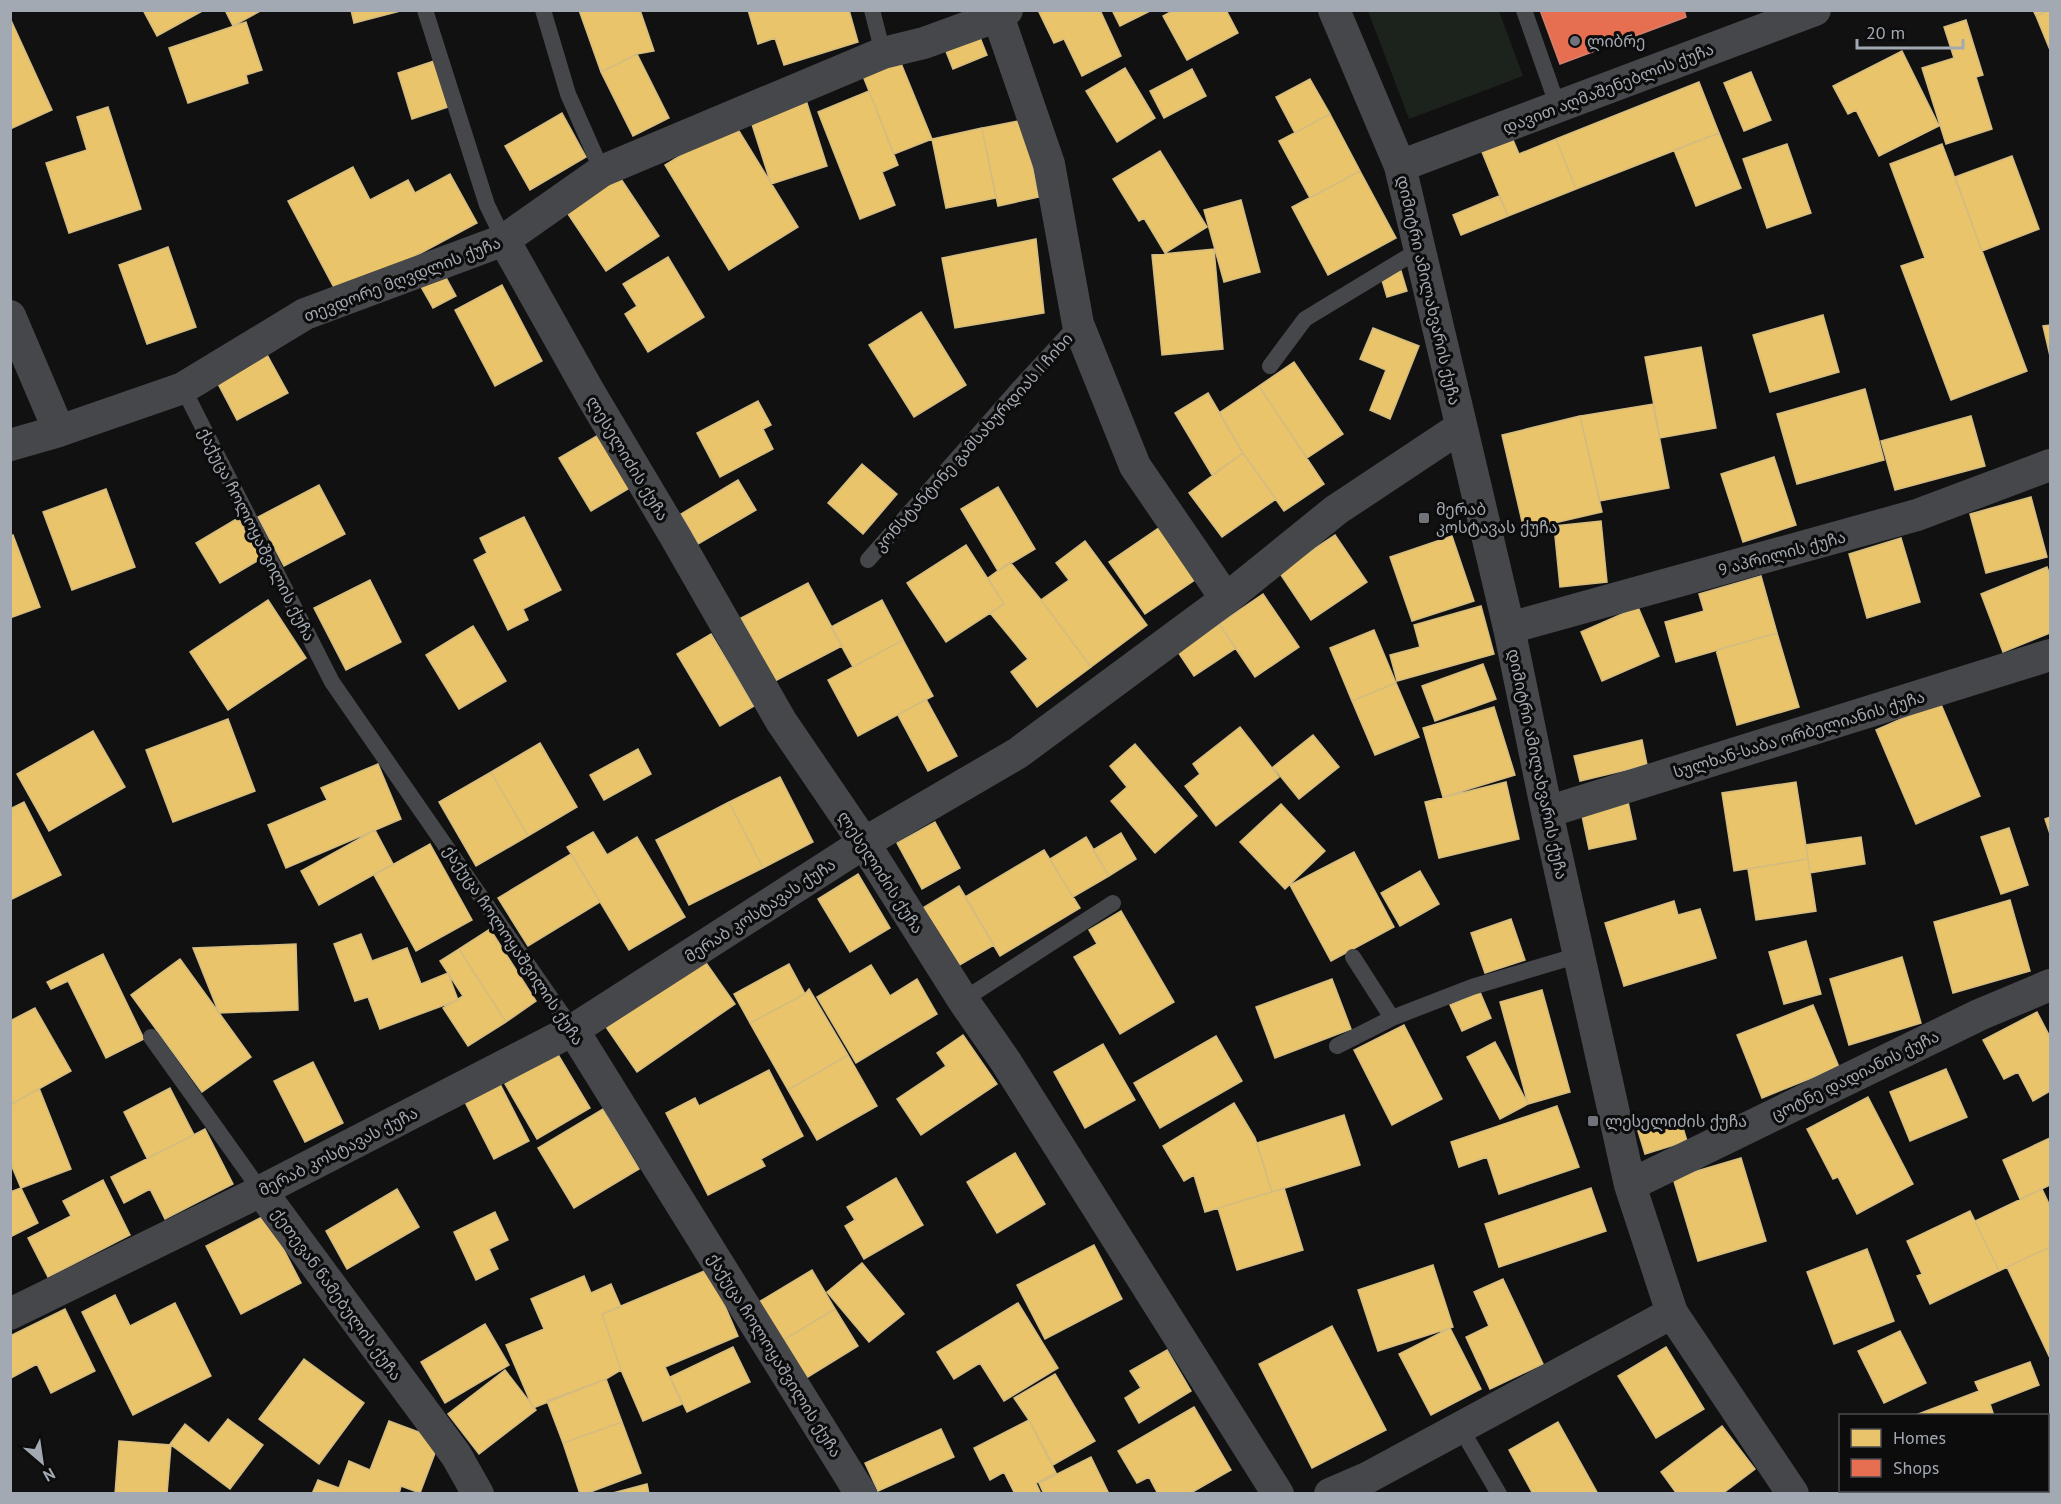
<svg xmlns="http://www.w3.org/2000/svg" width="2061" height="1504" font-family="'PT Sans','Noto Sans Georgian',sans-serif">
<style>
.green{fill:#1c221c}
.homes{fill:#e9c46a;stroke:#d4bc80;stroke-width:1.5}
.shops{fill:#e76f51;stroke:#d3806e;stroke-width:1.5}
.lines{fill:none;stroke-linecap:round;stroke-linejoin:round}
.lane{stroke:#46474a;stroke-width:16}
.street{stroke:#46474a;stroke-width:32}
.poi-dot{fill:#70747a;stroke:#0c0c0d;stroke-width:2}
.labels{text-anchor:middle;stroke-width:6;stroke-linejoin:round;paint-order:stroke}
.poi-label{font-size:16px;fill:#a3a9b2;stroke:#0c0c0d;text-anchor:start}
.street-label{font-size:16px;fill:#a3a9b2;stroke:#0c0c0d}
</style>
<rect width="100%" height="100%" fill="#111112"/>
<!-- green -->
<path class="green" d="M1368,11H1499L1523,76L1409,119Z"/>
<!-- homes -->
<path class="homes" d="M143,10H204L157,36Z
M225,10H262L233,26Z
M351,10H404L354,23Z
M579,10H640L654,51L637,54L601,72Z
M748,10H849L858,42L784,65L775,38L758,44Z
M1038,10H1100L1121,56L1082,76L1064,39L1054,43Z
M1112,10H1152L1120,26Z
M1174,10H1226L1238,33L1187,60L1163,16Z
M2033,10H2049L2036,16Z
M2050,10V50L2036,16Z
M10,18L52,110L10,129Z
M1966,20L1983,75L1976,77L1992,129L1946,144L1922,68L1954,58L1944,27Z
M246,22L262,70L246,75L248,83L188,103L169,48Z
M979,35L987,55L953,69L945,49Z
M1902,51L1939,126L1879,156L1856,110L1848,114L1833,86Z
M637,54L669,118L633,136L601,72Z
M898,56L932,139L894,154L861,71Z
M437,60L451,106L412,119L398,73Z
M1125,68L1155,118L1117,142L1086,91Z
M1192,69L1206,96L1164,118L1150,91Z
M1751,72L1771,120L1744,131L1724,83Z
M1310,79L1330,114L1295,133L1276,97Z
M1699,82L1719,133L1576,189L1556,139Z
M869,91L898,165L882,172L895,205L860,219L818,112Z
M805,97L827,166L771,184L749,115Z
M108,107L141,209L69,233L46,163L87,150L77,117Z
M562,113L586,157L530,190L505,146Z
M1330,114L1360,171L1310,198L1279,141Z
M1023,120L1039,197L998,206L982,128Z
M734,123L798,227L729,270L665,165Z
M982,128L996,198L946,208L932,139Z
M1719,133L1741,188L1696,206L1674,150Z
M1556,139L1576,189L1508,216L1482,152L1513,140L1519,154Z
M1787,144L1811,213L1767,228L1743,159Z
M1942,144L2027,371L1951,400L1901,266L1925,258L1890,164Z
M1160,151L1207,227L1165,253L1144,218L1139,221L1113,179Z
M2012,156L2039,229L1982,251L1955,177Z
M353,167L370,200L408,180L415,193L450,174L477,223L339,297L288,201Z
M615,170L659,236L606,271L562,205Z
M1360,171L1396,238L1328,275L1292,207Z
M1499,196L1508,216L1461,235L1453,215Z
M1241,200L1260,272L1224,282L1204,210Z
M1036,239L1044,313L955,328L942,258Z
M168,247L196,327L147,344L119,265Z
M1214,249L1223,349L1162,355L1152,255Z
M668,257L704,317L648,352L625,314L637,306L623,284Z
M1401,271L1407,291L1387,297L1381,277Z
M443,272L456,296L433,308L420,285Z
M502,285L542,361L495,386L455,310Z
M921,312L966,385L914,417L869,345Z
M1823,315L1839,372L1770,392L1753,335Z
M2050,325V356L2043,326Z
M1373,328L1419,346L1390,419L1370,410L1386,370L1360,359Z
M1701,347L1716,428L1660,438L1645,357Z
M265,351L288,393L237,420L215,378Z
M1294,362L1343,434L1307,458L1259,386Z
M1259,386L1324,484L1284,511L1243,453L1219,413Z
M1865,389L1884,460L1797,484L1777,414Z
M1208,393L1243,453L1212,475L1175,413Z
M758,401L771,425L763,429L773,449L720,477L697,433Z
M1653,404L1669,488L1600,501L1580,416Z
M1580,416L1602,512L1524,530L1502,435Z
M1971,416L1985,466L1895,490L1881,441Z
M607,430L638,483L591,511L559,458Z
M1243,453L1276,499L1222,537L1189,493Z
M1774,457L1796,525L1743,542L1721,474Z
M862,464L897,494L863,534L828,503Z
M738,480L756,510L698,544L681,514Z
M319,485L345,534L284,566L258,517Z
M998,487L1035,549L998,571L961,509Z
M106,489L135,567L72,590L43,512Z
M2031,497L2047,557L1986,573L1970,514Z
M524,517L561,590L523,609L528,620L508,630L474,560L487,553L480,538Z
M238,518L262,558L220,583L196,543Z
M1601,521L1607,582L1560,587L1554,526Z
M1166,523L1202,575L1145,614L1109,562Z
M13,535L40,607L10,618V536Z
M1335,535L1367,582L1311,620L1279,572Z
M1452,536L1474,601L1412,621L1390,557Z
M1901,538L1920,602L1867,618L1849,554Z
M1085,541L1147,625L1091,667L1041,600L1069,580L1056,563Z
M966,545L1004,604L946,642L907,583Z
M1010,562L1041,600L1091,667L1037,707L1011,672L1028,659L990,613L1004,604L988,578Z
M2047,567L2050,575V633L2003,652L1981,594Z
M1761,576L1777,633L1676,662L1665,622L1704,611L1699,594Z
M370,580L401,642L346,670L314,608Z
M808,583L842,646L775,681L741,618Z
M1263,594L1299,647L1255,677L1219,624Z
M268,600L306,658L228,710L190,652Z
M882,600L903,640L853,667L831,627Z
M1481,606L1494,654L1397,681L1390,655L1420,647L1414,625Z
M1638,607L1659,656L1602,681L1581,632Z
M1219,624L1236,648L1194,676L1178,652Z
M473,626L506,681L459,709L426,655Z
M1374,630L1396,683L1352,701L1330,648Z
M1777,633L1799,707L1737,725L1716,650Z
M711,634L754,706L720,726L677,654Z
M903,640L933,696L858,736L828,680Z
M1483,664L1496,699L1435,721L1422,686Z
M1396,683L1419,737L1375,755L1352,701Z
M926,699L957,756L928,771L898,715Z
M1940,702L1980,796L1916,824L1876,730Z
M1494,707L1515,775L1443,797L1423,728Z
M228,719L255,791L173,822L146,750Z
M1240,727L1279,777L1216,826L1185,786L1200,774L1193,764Z
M93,731L125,787L49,831L17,774Z
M1313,735L1339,767L1299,799L1273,767Z
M1642,740L1647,765L1580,781L1574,756Z
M540,743L577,807L528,836L491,772Z
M1135,744L1197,816L1155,853L1111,801L1127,787L1110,766Z
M638,749L651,774L604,800L590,775Z
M378,764L401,819L286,868L268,825L327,800L321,788Z
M491,772L528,836L476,866L439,802Z
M780,777L813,842L763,868L729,802Z
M1506,782L1519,839L1439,858L1425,802Z
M1796,782L1808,859L1734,871L1722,793Z
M24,802L61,875L10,900V809Z
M729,802L763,868L689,905L656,840Z
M1628,802L1636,839L1589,849L1581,811Z
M1281,804L1325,851L1285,889L1240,842Z
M2050,817V834L2045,819Z
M935,822L960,868L922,889L897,843Z
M2009,828L2028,885L2001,894L1981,837Z
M375,830L393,864L319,905L301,871Z
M593,832L607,855L637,837L685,917L629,950L567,847Z
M1121,833L1136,859L1109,876L1093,850Z
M1086,837L1109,876L1073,897L1050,859Z
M1861,837L1865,864L1810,873L1806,845Z
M430,844L472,920L416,951L374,875Z
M1044,850L1080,908L1000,956L965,897Z
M1354,852L1394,927L1331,961L1290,885Z
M571,854L600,902L528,946L498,898Z
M1808,859L1816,911L1756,920L1748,869Z
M1420,871L1439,904L1400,926L1381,893Z
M858,874L890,928L850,952L818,899Z
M959,886L994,945L951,970L921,909Z
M2010,900L2030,971L1953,993L1934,922Z
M1674,901L1678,915L1700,909L1716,958L1624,986L1605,923Z
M1121,911L1174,1002L1120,1034L1074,957L1097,944L1089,930Z
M1511,919L1525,960L1485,973L1471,933Z
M490,929L536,1001L506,1022L459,949Z
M361,934L372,961L407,948L421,984L448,973L458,1000L380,1029L368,997L355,1001L334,944Z
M1806,941L1821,994L1784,1004L1769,952Z
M296,944L298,1010L219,1013L193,948Z
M459,949L506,1022L468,1046L443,1008L463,996L440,961Z
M103,954L144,1039L106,1058L68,981L51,989L47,982Z
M1902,957L1921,1023L1849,1045L1830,979Z
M180,959L251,1057L202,1092L131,995Z
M704,960L735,1004L637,1072L606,1027Z
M789,964L805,994L750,1023L734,994Z
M871,965L890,996L917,979L937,1014L856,1063L817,997Z
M1332,979L1351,1029L1275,1058L1256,1007Z
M809,989L848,1055L788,1090L750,1023L805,994Z
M1542,990L1570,1092L1528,1104L1500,1002Z
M1480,992L1491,1018L1462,1031L1450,1005Z
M1813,1005L1839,1067L1762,1098L1737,1035Z
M35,1008L71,1071L10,1105V1021Z
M2037,1012L2050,1037V1091L2033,1101L2018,1072L2004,1079L1983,1040Z
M1404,1025L1442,1099L1392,1125L1354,1050Z
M963,1035L997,1084L921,1135L897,1099L946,1066L937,1053Z
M1216,1036L1242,1081L1160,1128L1134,1083Z
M1495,1042L1528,1104L1500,1119L1467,1057Z
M1103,1044L1135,1100L1085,1128L1054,1072Z
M557,1053L590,1108L537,1139L505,1084Z
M848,1055L877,1106L817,1140L788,1090Z
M313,1062L343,1123L305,1142L274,1081Z
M1946,1069L1967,1117L1910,1141L1890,1092Z
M769,1070L803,1136L761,1159L765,1166L708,1195L666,1113L695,1098L699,1106Z
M499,1082L529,1141L494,1159L464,1100Z
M39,1088L71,1169L21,1188L10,1162V1105Z
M170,1088L194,1135L147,1158L124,1112Z
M1868,1097L1913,1184L1857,1214L1838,1177L1833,1179L1807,1129Z
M1234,1103L1255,1138L1272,1192L1205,1212L1194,1175L1184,1181L1163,1146Z
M1557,1106L1579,1167L1499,1194L1487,1157L1459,1167L1451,1142Z
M603,1109L639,1169L574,1208L538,1148Z
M1344,1115L1360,1165L1272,1192L1257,1143Z
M1680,1118L1687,1141L1645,1154L1638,1131Z
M205,1129L233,1184L165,1219L150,1189L124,1203L111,1177Z
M2050,1138V1185L2020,1199L2003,1160Z
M1015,1153L1045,1204L997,1233L967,1182Z
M1741,1158L1766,1241L1698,1261L1673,1178Z
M896,1178L923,1225L864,1259L845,1226L855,1220L847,1207Z
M103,1180L130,1235L48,1277L28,1238L71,1216L63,1201Z
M21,1188L38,1223L10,1237V1192Z
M1284,1188L1303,1250L1237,1270L1218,1208Z
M1591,1188L1606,1231L1499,1267L1485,1224Z
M397,1189L419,1227L347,1269L326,1231Z
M2042,1189L2050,1206V1247L1999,1271L1975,1221Z
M1970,1211L1999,1271L1930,1304L1917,1276L1922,1274L1907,1241Z
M495,1212L508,1240L489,1249L498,1269L476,1280L454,1232Z
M266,1215L301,1283L241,1314L206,1246Z
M1094,1245L1122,1299L1045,1339L1017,1285Z
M2050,1247V1355L2049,1356L2007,1267Z
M1867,1249L1894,1321L1834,1344L1807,1272Z
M862,1263L904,1314L869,1342L827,1292Z
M1433,1265L1453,1327L1378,1351L1358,1290Z
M709,1269L738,1336L665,1367L682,1404L643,1421L621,1370L602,1314Z
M812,1270L835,1309L780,1342L757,1303Z
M584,1276L591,1293L611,1284L621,1307L602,1314L621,1370L606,1379L533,1408L506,1345L544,1329L531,1299Z
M1503,1279L1543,1364L1490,1389L1466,1337L1489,1326L1474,1292Z
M115,1295L130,1326L175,1303L211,1376L133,1415L82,1312Z
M1018,1303L1058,1368L1004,1401L980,1363L954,1379L937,1352Z
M65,1309L95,1371L51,1393L37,1364L11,1378L10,1336Z
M835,1309L858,1346L803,1380L780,1342Z
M485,1324L509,1365L445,1403L421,1362Z
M1332,1326L1386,1430L1312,1468L1259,1364Z
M1450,1328L1481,1389L1431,1415L1399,1354Z
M1900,1331L1926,1383L1884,1403L1858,1351Z
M733,1347L750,1382L687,1412L670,1377Z
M1666,1347L1704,1409L1656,1438L1618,1376Z
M1167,1350L1191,1391L1139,1423L1125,1398L1141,1388L1130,1371Z
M304,1359L364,1403L319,1464L259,1419Z
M2030,1362L2039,1385L1990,1404L1994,1416H1913L1979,1391L1975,1382Z
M505,1370L536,1410L479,1454L448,1414Z
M1055,1374L1095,1441L1053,1465L1029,1420L1014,1398Z
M606,1379L622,1422L563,1443L547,1401Z
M1194,1407L1231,1470L1189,1494H1158L1149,1477L1137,1483L1118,1451Z
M228,1419L263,1445L230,1489L170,1444L185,1424L209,1443Z
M1029,1420L1056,1473L1036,1483L1041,1494H1015L1004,1472L990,1480L974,1448Z
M389,1421L440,1440L420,1493L401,1486L399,1494H312L318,1480L339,1488L349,1461L370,1470Z
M622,1422L641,1473L585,1494H580L563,1443Z
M1558,1422L1598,1494H1533L1509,1450Z
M1722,1426L1755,1469L1722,1494H1677L1661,1472Z
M941,1429L954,1457L878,1491L865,1463Z
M119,1441L171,1445L167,1494H115Z
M1091,1457L1109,1494H1044L1039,1483Z
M647,1484L649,1494H609Z
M1925,1490H1956L1948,1494H1926Z"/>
<!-- shops -->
<path class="shops" d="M1540,10H1684L1686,17L1560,64Z"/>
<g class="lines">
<!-- lane -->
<path class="lane" d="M425,10L487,205L504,240
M543,10L568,94L602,171
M872,10L883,53
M1524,10L1558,107
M1270,366L1305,319L1419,250
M183,388L332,682L573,1030
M868,560L1018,389L1078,324
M1353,957L1392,1018
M963,1000L1113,903
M151,1037L261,1191
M1337,1046L1392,1018L1472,987L1579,955
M1460,1427L1499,1494"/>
<!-- street -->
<path class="street" d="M1334,10L1400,166L1509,628L1547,812L1630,1185L1672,1313L1793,1494
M998,16L1049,164L1078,324L1135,466L1226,599
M1400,166L1815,10
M504,240L591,395L675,536L781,721L864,843L963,1000L1006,1062L1278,1494
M10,316L59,431
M10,445L59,431L183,388L305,314L504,240L602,171L883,53L924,43L998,16L1007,10
M1509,628L1917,515L2050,465
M1547,812L2050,655
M573,1030L861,1494
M1630,1185L1979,1015L2050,985
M261,1191L456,1455L478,1494
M10,1314L261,1191L573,1030L864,843L1018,753L1226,599L1336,510L1461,427
M1330,1494L1367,1478L1672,1313
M2026,1494L2034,1490"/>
</g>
<!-- markers -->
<g class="poi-dot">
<circle cx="1575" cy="41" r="6"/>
<rect x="1418" y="512" width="12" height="12" rx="3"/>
<rect x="1587" y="1115" width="12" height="12" rx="3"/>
</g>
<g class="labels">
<!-- poi labels -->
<g class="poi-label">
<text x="1587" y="47">ლიბრე</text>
<text x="1436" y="515">მერაბ<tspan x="1436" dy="18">კოსტავას ქუჩა</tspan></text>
<text x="1605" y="1127">ლესელიძის ქუჩა</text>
</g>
<!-- street labels -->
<g class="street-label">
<text transform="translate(1608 88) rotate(-21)" y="6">დავით აღმაშენებლის ქუჩა</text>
<text transform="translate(402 279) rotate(-21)" y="6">თევდორე მღვდლის ქუჩა</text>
<text transform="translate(1429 290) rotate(77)" y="6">დიმიტრი ამილახვარის ქუჩა</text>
<text transform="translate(973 442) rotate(-48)" y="6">კონსტანტინე გამსახურდიას I ჩიხი</text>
<text transform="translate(628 458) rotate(59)" y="6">ლესელიძის ქუჩა</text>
<text transform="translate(257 534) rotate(63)" y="6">ქაქუცა ჩოლოყაშვილის ქუჩა</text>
<text transform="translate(1782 553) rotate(-15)" y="6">9 აპრილის ქუჩა</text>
<text transform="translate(1799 734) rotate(-17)" y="6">სულხან-საბა ორბელიანის ქუჩა</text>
<text transform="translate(1538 764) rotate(78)" y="6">დიმიტრი ამილახვარის ქუჩა</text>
<text transform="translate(881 872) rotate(57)" y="6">ლესელიძის ქუჩა</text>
<text transform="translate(760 910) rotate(-33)" y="6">მერაბ კოსტავას ქუჩა</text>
<text transform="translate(514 945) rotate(56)" y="6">ქაქუცა ჩოლოყაშვილის ქუჩა</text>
<text transform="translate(1855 1075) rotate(-26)" y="6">ცოტნე დადიანის ქუჩა</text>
<text transform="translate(338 1151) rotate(-27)" y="6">მერაბ კოსტავას ქუჩა</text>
<text transform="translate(337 1294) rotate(54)" y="6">ქეთევან წამებულის ქუჩა</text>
<text transform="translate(775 1355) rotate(58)" y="6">ქაქუცა ჩოლოყაშვილის ქუჩა</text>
</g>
</g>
<!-- border -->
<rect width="2061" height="1504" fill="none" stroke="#a3a9b2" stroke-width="24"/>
<!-- legend -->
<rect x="1839" y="1414" width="210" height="78" fill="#0c0c0d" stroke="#484b4f" stroke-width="1.5"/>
<rect x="1851" y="1429" width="30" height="18" fill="#e9c46a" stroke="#484b4f" stroke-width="1.5"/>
<text x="1893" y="1444" font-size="18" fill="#a3a9b2">Homes</text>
<rect x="1851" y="1459" width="30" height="18" fill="#e76f51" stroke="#484b4f" stroke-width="1.5"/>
<text x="1893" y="1474" font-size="18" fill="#a3a9b2">Shops</text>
<!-- north arrow -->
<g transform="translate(42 1462) rotate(151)" stroke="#0c0c0d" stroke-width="4.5" paint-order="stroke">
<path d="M0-4.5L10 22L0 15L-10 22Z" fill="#a3a9b2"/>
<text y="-9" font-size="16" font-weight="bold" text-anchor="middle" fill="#a3a9b2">N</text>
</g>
<!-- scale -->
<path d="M1857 39v9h106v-9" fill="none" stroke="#a3a9b2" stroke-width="3"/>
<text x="1866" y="39" font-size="18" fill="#a3a9b2" stroke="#0c0c0d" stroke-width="4.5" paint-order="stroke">20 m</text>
</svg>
